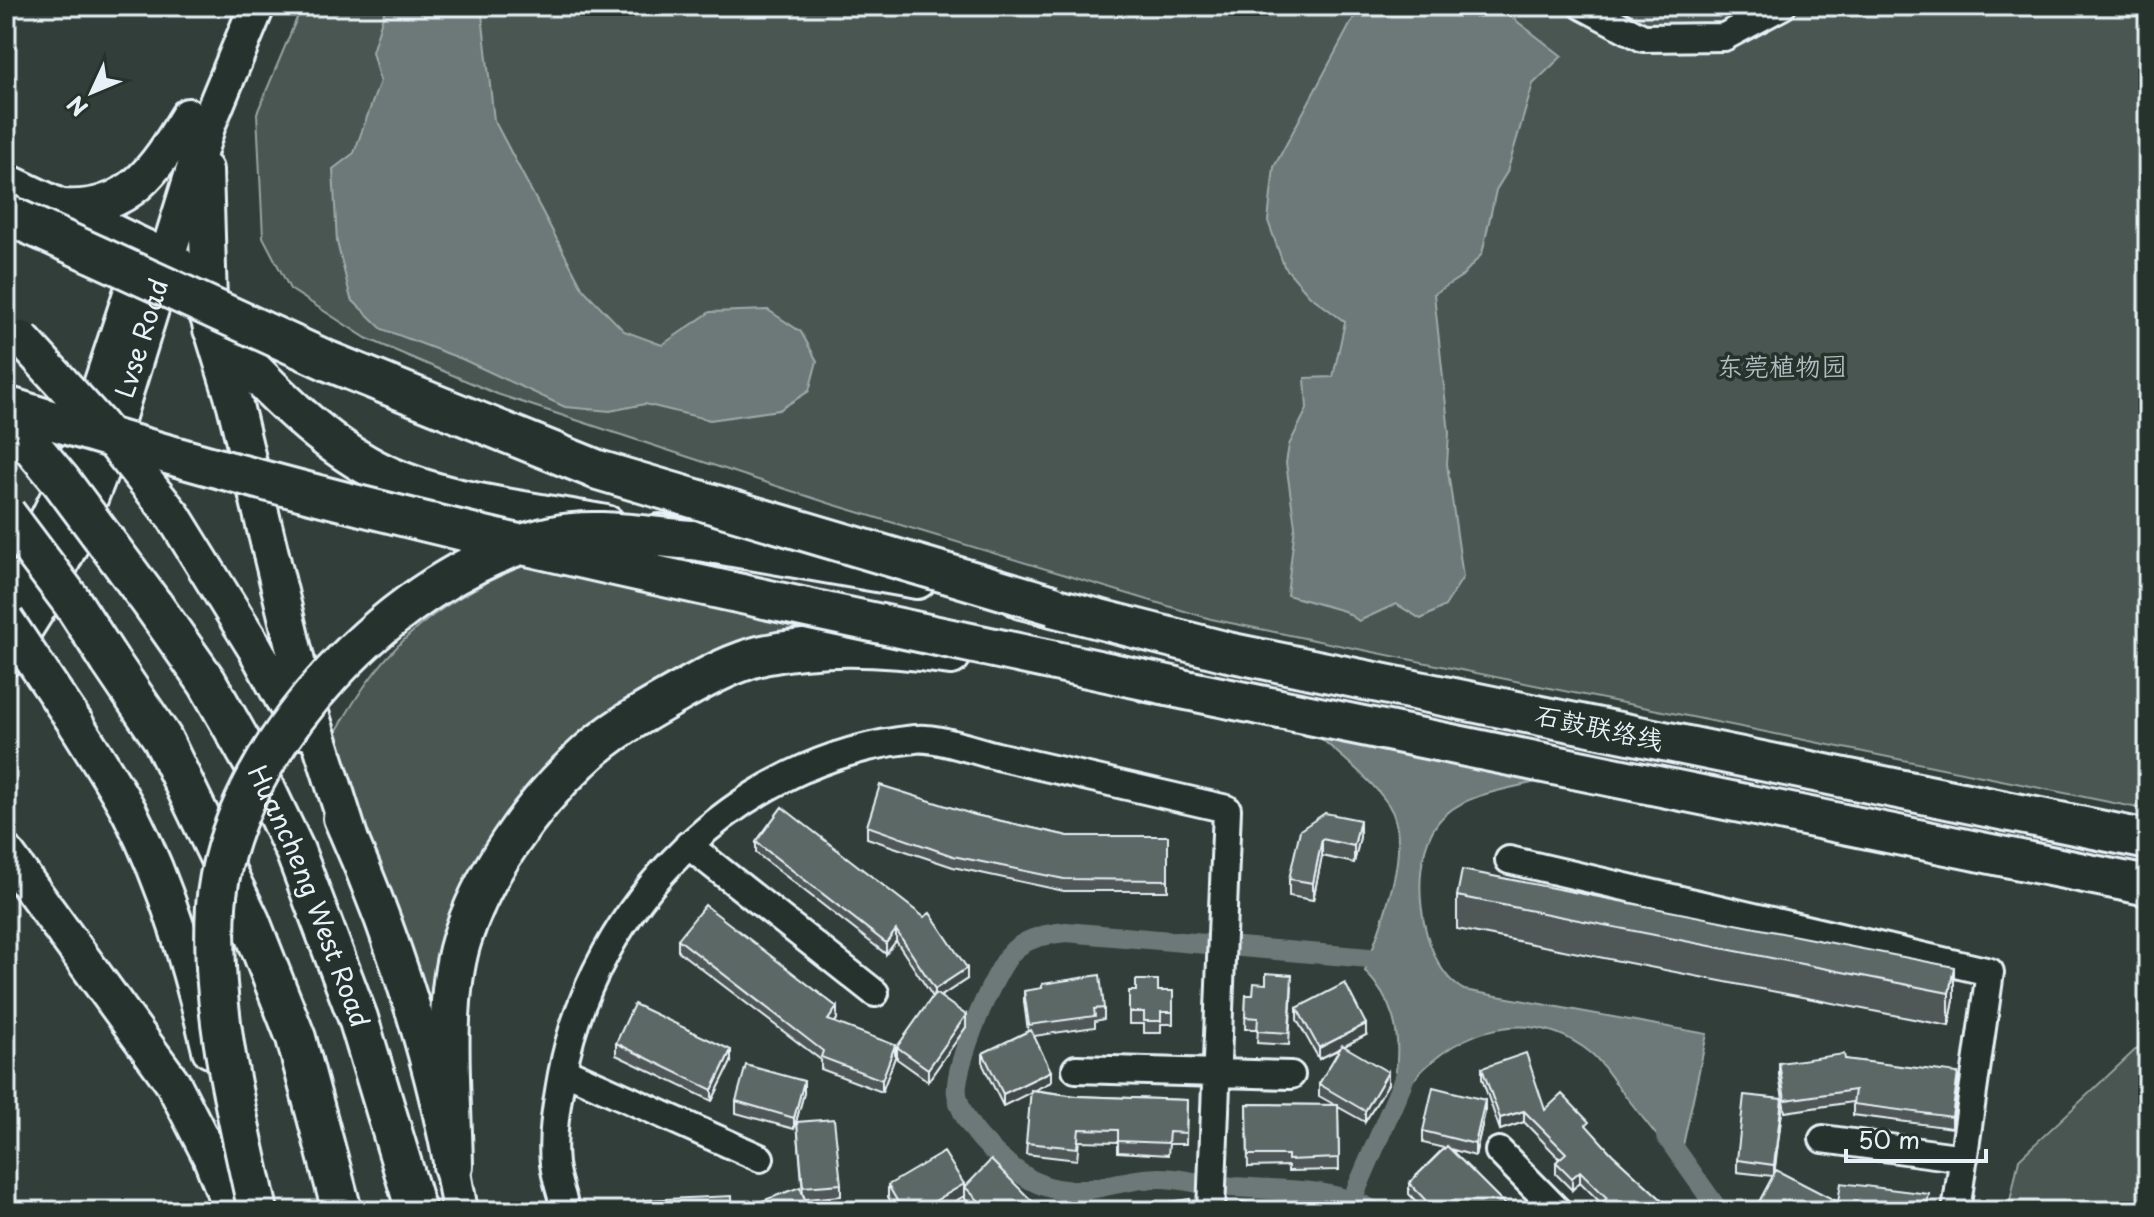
<svg xmlns="http://www.w3.org/2000/svg" width="2154" height="1217" font-family="'Playpen Sans','LXGW WenKai TC',sans-serif">
<style>
.green{fill:#495651;stroke:#98a4a4;stroke-width:2}
.water{fill:#6d7978;stroke:#9ea9ab;stroke-width:2}
.lines{fill:none;stroke-linecap:round;stroke-linejoin:round}
.canal{stroke:#6d7978;stroke-width:20}
.minor-casing{stroke:#e8f1f8;stroke-width:32}
.major-casing{stroke:#e8f1f8;stroke-width:40}
.highway-casing{stroke:#e8f1f8;stroke-width:44}
.minor{stroke:#26332d;stroke-width:26}
.major{stroke:#26332d;stroke-width:34}
.highway{stroke:#26332d;stroke-width:38}
.major-bridge-casing{stroke:#e8f1f8;stroke-width:40;stroke-linecap:butt}
.highway-bridge-casing{stroke:#e8f1f8;stroke-width:44;stroke-linecap:butt}
.major-bridge{stroke:#26332d;stroke-width:34}
.highway-bridge{stroke:#26332d;stroke-width:38}
.wall{fill:#4f5957;stroke:#e8f1f8;stroke-width:2}
.shaded-wall{fill:#404947;stroke:#e8f1f8;stroke-width:2}
.building{fill:#5c6865;stroke:#e8f1f8;stroke-width:2}
.labels{text-anchor:middle;stroke-width:7;stroke-linejoin:round;paint-order:stroke}
.street-label{font-size:26px;fill:#e8f1f8;stroke:#26332d}
.park-label{font-size:26px;fill:#b0bbbe;stroke:#26332d}
</style>
<rect width="100%" height="100%" fill="#323e39"/>
<filter id="ink" filterUnits="userSpaceOnUse"><feTurbulence type="fractalNoise" baseFrequency=".0125" numOctaves="2"/><feDisplacementMap in="SourceGraphic" scale="16" xChannelSelector="R" yChannelSelector="G"/><feConvolveMatrix kernelMatrix="1 2 1 2 8 2 1 2 1" color-interpolation-filters="sRGB"/></filter>
<g filter="url(#ink)">
<!-- green -->
<path class="green" d="M302,6H2148V810L1211,619L828,503L497,394L366,338L290,289L263,237L257,113Z
M527,564L841,632L722,651L667,675L615,707L570,747L434,1026L407,932L328,747C379,650 426,607 527,564Z
M2148,1038V1211H2008L2019,1159Z"/>
<!-- water -->
<path class="water" d="M386,6H481L494,120L583,289L624,331L662,345L710,312L768,310L801,332L817,361L809,391L779,410L710,420L645,404L610,411L565,407L462,359L382,329L351,299L337,242L333,169L354,153L380,81L372,52Z
M1360,6H1497L1562,56L1533,84L1507,172L1496,190L1482,254L1462,276L1434,294L1449,433L1447,464L1463,577L1445,606L1421,619L1396,604L1359,621L1344,611L1287,595L1295,526L1286,463L1289,445L1307,409L1305,378L1333,377L1345,322L1309,295L1284,266L1268,221L1274,167Z
M1312,730L1548,779C1517,788 1469,792 1445,815C1404,851 1417,965 1464,990L1707,1034L1679,1164C1659,1138 1638,1112 1618,1086C1610,1076 1601,1061 1591,1053C1531,1005 1460,1028 1414,1079L1396,1071C1401,1030 1393,1001 1365,971C1379,927 1416,846 1388,804C1369,776 1336,753 1312,730Z"/>
<g class="lines">
<!-- canal -->
<path class="canal" d="M1666,1136L1719,1211
M1351,1202L1416,1051
M1375,1211C1329,1185 1271,1191 1220,1186C1200,1184 1179,1178 1160,1178C1106,1178 1071,1209 1020,1173C994,1155 962,1125 957,1094C953,1067 995,967 1015,949C1030,937 1048,934 1066,932L1369,958L1392,970"/>
<defs>
<path id="minor" d="M1583,6L1643,38L1724,37L1782,6
M688,845L875,993
M1509,860L1990,972L1956,1211
M1076,1069L1291,1075
M563,1070L760,1158
M1823,1139L1964,1158
M1499,1151L1558,1211
M566,1211C562,1196 556,1180 554,1164C551,1135 557,1102 562,1074C594,904 739,757 915,739C936,736 975,751 997,756C1074,774 1150,791 1227,809L1211,1211"/>
<g id="major">
<path d="M205,170L209,301"/>
<path d="M6,181L176,262L200,291L235,405L304,691L351,840"/>
<path d="M62,207C130,212 156,168 188,116"/>
<path d="M174,517L255,648L300,731"/>
<path d="M6,605L77,458L146,248"/>
<path id="s1" d="M6,659L42,602L77,532L102,468L208,124L257,6"/>
<path d="M76,724C94,753 114,783 130,813C168,888 191,969 210,1050"/>
<path d="M341,818C397,943 438,1076 460,1211"/>
<path d="M6,853L173,1083L210,1156L232,1211"/>
</g>
<g id="highway">
<path d="M213,329C262,379 312,436 374,469C441,504 533,511 606,525"/>
<path d="M659,534L917,579"/>
<path d="M1021,599L1228,652L2148,840"/>
<path id="s2" d="M153,605L207,682L254,765L295,851L358,1018L416,1211"/>
<path d="M110,661L162,738L250,921L296,1038L342,1211"/>
<path d="M1147,682L2148,886"/>
<path d="M453,1166C452,1099 442,1005 461,942C481,876 530,807 580,760C608,732 646,711 680,692C706,677 734,662 763,655C824,642 891,646 951,655"/>
</g>
</defs>
<!-- minor casing -->
<use href="#minor" class="minor-casing"/>
<!-- major casing -->
<use href="#major" class="major-casing"/>
<!-- highway casing -->
<use href="#highway" class="highway-casing"/>
<!-- minor -->
<use href="#minor" class="minor"/>
<!-- major -->
<use href="#major" class="major"/>
<!-- highway -->
<use href="#highway" class="highway"/>
<defs>
<path id="major-bridge" d="M22,339L100,425L174,517
M6,620L76,724"/>
<path id="highway-bridge" d="M6,214L328,361L598,470L1053,605
M6,406C389,527 784,602 1177,687
M20,432L61,481L153,605
M6,514L72,602L110,661
M258,1211C236,1110 210,1010 216,906C227,749 400,569 552,536C596,526 646,537 691,540"/>
</defs>
<!-- major-bridge casing -->
<use href="#major-bridge" class="major-bridge-casing"/>
<!-- highway-bridge casing -->
<use href="#highway-bridge" class="highway-bridge-casing"/>
<!-- major-bridge -->
<use href="#major-bridge" class="major-bridge"/>
<!-- highway-bridge -->
<use href="#highway-bridge" class="highway-bridge"/>
</g>
<!-- wall -->
<path class="wall" d="M782,807L967,979L940,997L966,1027L928,1081L897,1059V1047L933,997L896,941L886,954L756,853V842Z
M1325,813L1360,837L1354,863L1322,856L1313,900L1289,896V879Z
M975,815L1068,836H1168V891H1064L953,867L867,838V826Z
M1457,896L1954,967V1000L1949,1026L1457,929Z
M678,939L837,1019L835,1023L895,1057L882,1092L821,1069V1060L678,951Z
M1042,984L1104,1008V1019L1095,1021V1027L1034,1036L1051,1082L1034,1090L1076,1096L1187,1100L1186,1144H1169L1168,1155L1118,1152V1142L1079,1141L1077,1160L1026,1154L1031,1092L1003,1106L983,1065V1053L1028,1031L1024,1002V991L1042,989Z
M1292,986L1289,1045L1257,1043L1258,1029H1245L1246,995H1253Z
M1129,991H1173V1024H1161V1033H1144V1024H1129Z
M1297,1008L1366,1035L1344,1046L1388,1084L1365,1122L1338,1107L1339,1170L1288,1171V1166L1248,1167L1247,1104L1335,1105L1319,1096V1084L1340,1049L1319,1059L1297,1020Z
M616,1043L731,1062L712,1101L616,1055Z
M1845,1059L1958,1085L1952,1128L1853,1115V1102L1785,1112L1779,1075V1063Z
M1482,1068L1545,1110L1589,1129L1612,1154L1674,1211H1598V1207L1601,1203L1580,1182L1572,1190L1556,1174V1162L1560,1159L1524,1122L1500,1130L1482,1079Z
M804,1093L794,1129L736,1113V1101Z
M1782,1111L1774,1173L1838,1202L1929,1206L1928,1211H1759V1202L1773,1176L1737,1172V1160Z
M1485,1112L1475,1156L1450,1149L1512,1211H1425L1409,1194V1183L1444,1148L1423,1143V1131Z
M797,1122L841,1184V1196L805,1199L803,1194Z
M888,1185L964,1196L938,1211H896L888,1197Z
M965,1187L1038,1211H977L965,1199Z"/>
<!-- shaded-wall -->
<path class="shaded-wall" d="M1360,820V837L1354,863V846Z
M1322,839V856L1313,900V883Z
M896,930V941L886,954V943Z
M1954,967V1000L1949,1026V993Z
M967,968V979L935,1000V989Z
M837,1007V1019L828,1032V1020Z
M966,1015V1027L928,1081V1069Z
M1366,1024V1035L1319,1059V1048Z
M895,1045V1057L882,1092V1080Z
M731,1050V1062L712,1101V1090Z
M1051,1071V1082L1003,1106V1094Z
M1388,1072V1084L1365,1122V1111Z
M1958,1073V1085L1952,1128V1117Z
M804,1081V1093L794,1129V1118Z
M1782,1099V1111L1774,1176V1165Z
M1485,1100V1112L1475,1156V1144Z
M1524,1111V1122L1500,1130V1118Z
M1580,1171V1182L1572,1190V1178Z
M964,1184V1196L938,1211H918Z"/>
<!-- building -->
<path class="building" d="M880,785L975,815L1068,836H1168V880L1064,879L953,856L867,826Z
M782,807L924,917L930,913L967,968L935,989L896,930L886,943L756,842Z
M1325,813L1360,820L1354,846L1322,839L1313,883L1289,879L1300,830Z
M1462,870L1954,967L1949,993L1457,896Z
M705,905L837,1007L828,1020L895,1045L882,1080L821,1057L823,1051L678,939Z
M1266,973L1292,975L1289,1033L1257,1031L1258,1018L1245,1017L1246,995H1253L1254,983L1266,984Z
M1100,975L1104,1008L1094,1009L1095,1016L1029,1025L1024,991L1042,988V984Z
M1136,980H1158V991H1173V1012H1161V1021H1144V1012H1129V991H1136Z
M1345,983L1366,1024L1319,1048L1297,1008Z
M935,993L966,1015L928,1069L897,1047Z
M634,1004L731,1050L712,1090L616,1043Z
M1031,1030L1051,1071L1003,1094L983,1053Z
M1342,1045L1388,1072L1365,1111L1319,1084Z
M1526,1053L1545,1110L1562,1094L1589,1122L1586,1125L1612,1154L1674,1211H1602L1598,1207L1607,1198L1580,1171L1572,1178L1556,1162L1566,1153L1524,1111L1500,1118L1482,1068Z
M1844,1054L1845,1059L1958,1073L1952,1117L1853,1104L1855,1090L1785,1100L1779,1063Z
M746,1065L804,1081L794,1118L736,1101Z
M1433,1087L1485,1100L1475,1144L1423,1131Z
M1031,1090L1076,1096L1187,1100L1186,1133L1169,1132L1168,1143L1118,1141V1130L1079,1129L1077,1148L1026,1143Z
M1744,1095L1782,1099L1774,1165L1737,1160Z
M1247,1104L1338,1105L1339,1158L1288,1160V1155H1248Z
M834,1119L841,1184L803,1187L797,1122Z
M1447,1146L1512,1211H1436L1409,1183Z
M944,1152L964,1184L918,1211H903L888,1185Z
M991,1160L1038,1207L1034,1211H989L965,1187Z
M1776,1170L1838,1202L1841,1183L1929,1194L1926,1211H1775L1759,1202Z
M800,1187L809,1211H735Z
M732,1196L733,1211H644V1200Z
M1190,1199L1192,1211H1112Z
M1242,1201L1280,1211H1239Z"/>
</g>
<g class="labels">
<!-- street labels -->
<g class="street-label">
<text dy="9" stroke="none"><textPath href="#s1" startOffset="350">Lvse Road</textPath></text>
<text transform="translate(1599 728) rotate(12)" y="9">石鼓联络线</text>
<text dy="9" stroke="none"><textPath href="#s2" startOffset="332">Huancheng West Road</textPath></text>
</g>
<!-- park labels -->
<g class="park-label">
<text x="1782" y="376">东莞植物园</text>
</g>
</g>
<!-- margin -->
<rect width="2154" height="1217" fill="none" stroke="#26332d" stroke-width="32"/>
<rect x="16" y="16" width="2122" height="1185" fill="none" stroke="#e8f1f8" stroke-width="3" filter="url(#ink)"/>
<!-- north arrow -->
<g transform="translate(92 92) rotate(226)" stroke="#26332d" stroke-width="6" paint-order="stroke">
<path d="M0-6L14 30L0 20L-14 30Z" fill="#e8f1f8"/>
<text y="-12" font-size="22" font-weight="bold" text-anchor="middle" fill="#e8f1f8">N</text>
</g>
<!-- scale -->
<path d="M1846 1149v12h140v-12" fill="none" stroke="#e8f1f8" stroke-width="4"/>
<text x="1858" y="1149" font-size="24" fill="#e8f1f8" stroke="#26332d" stroke-width="6" paint-order="stroke">50 m</text>
</svg>
